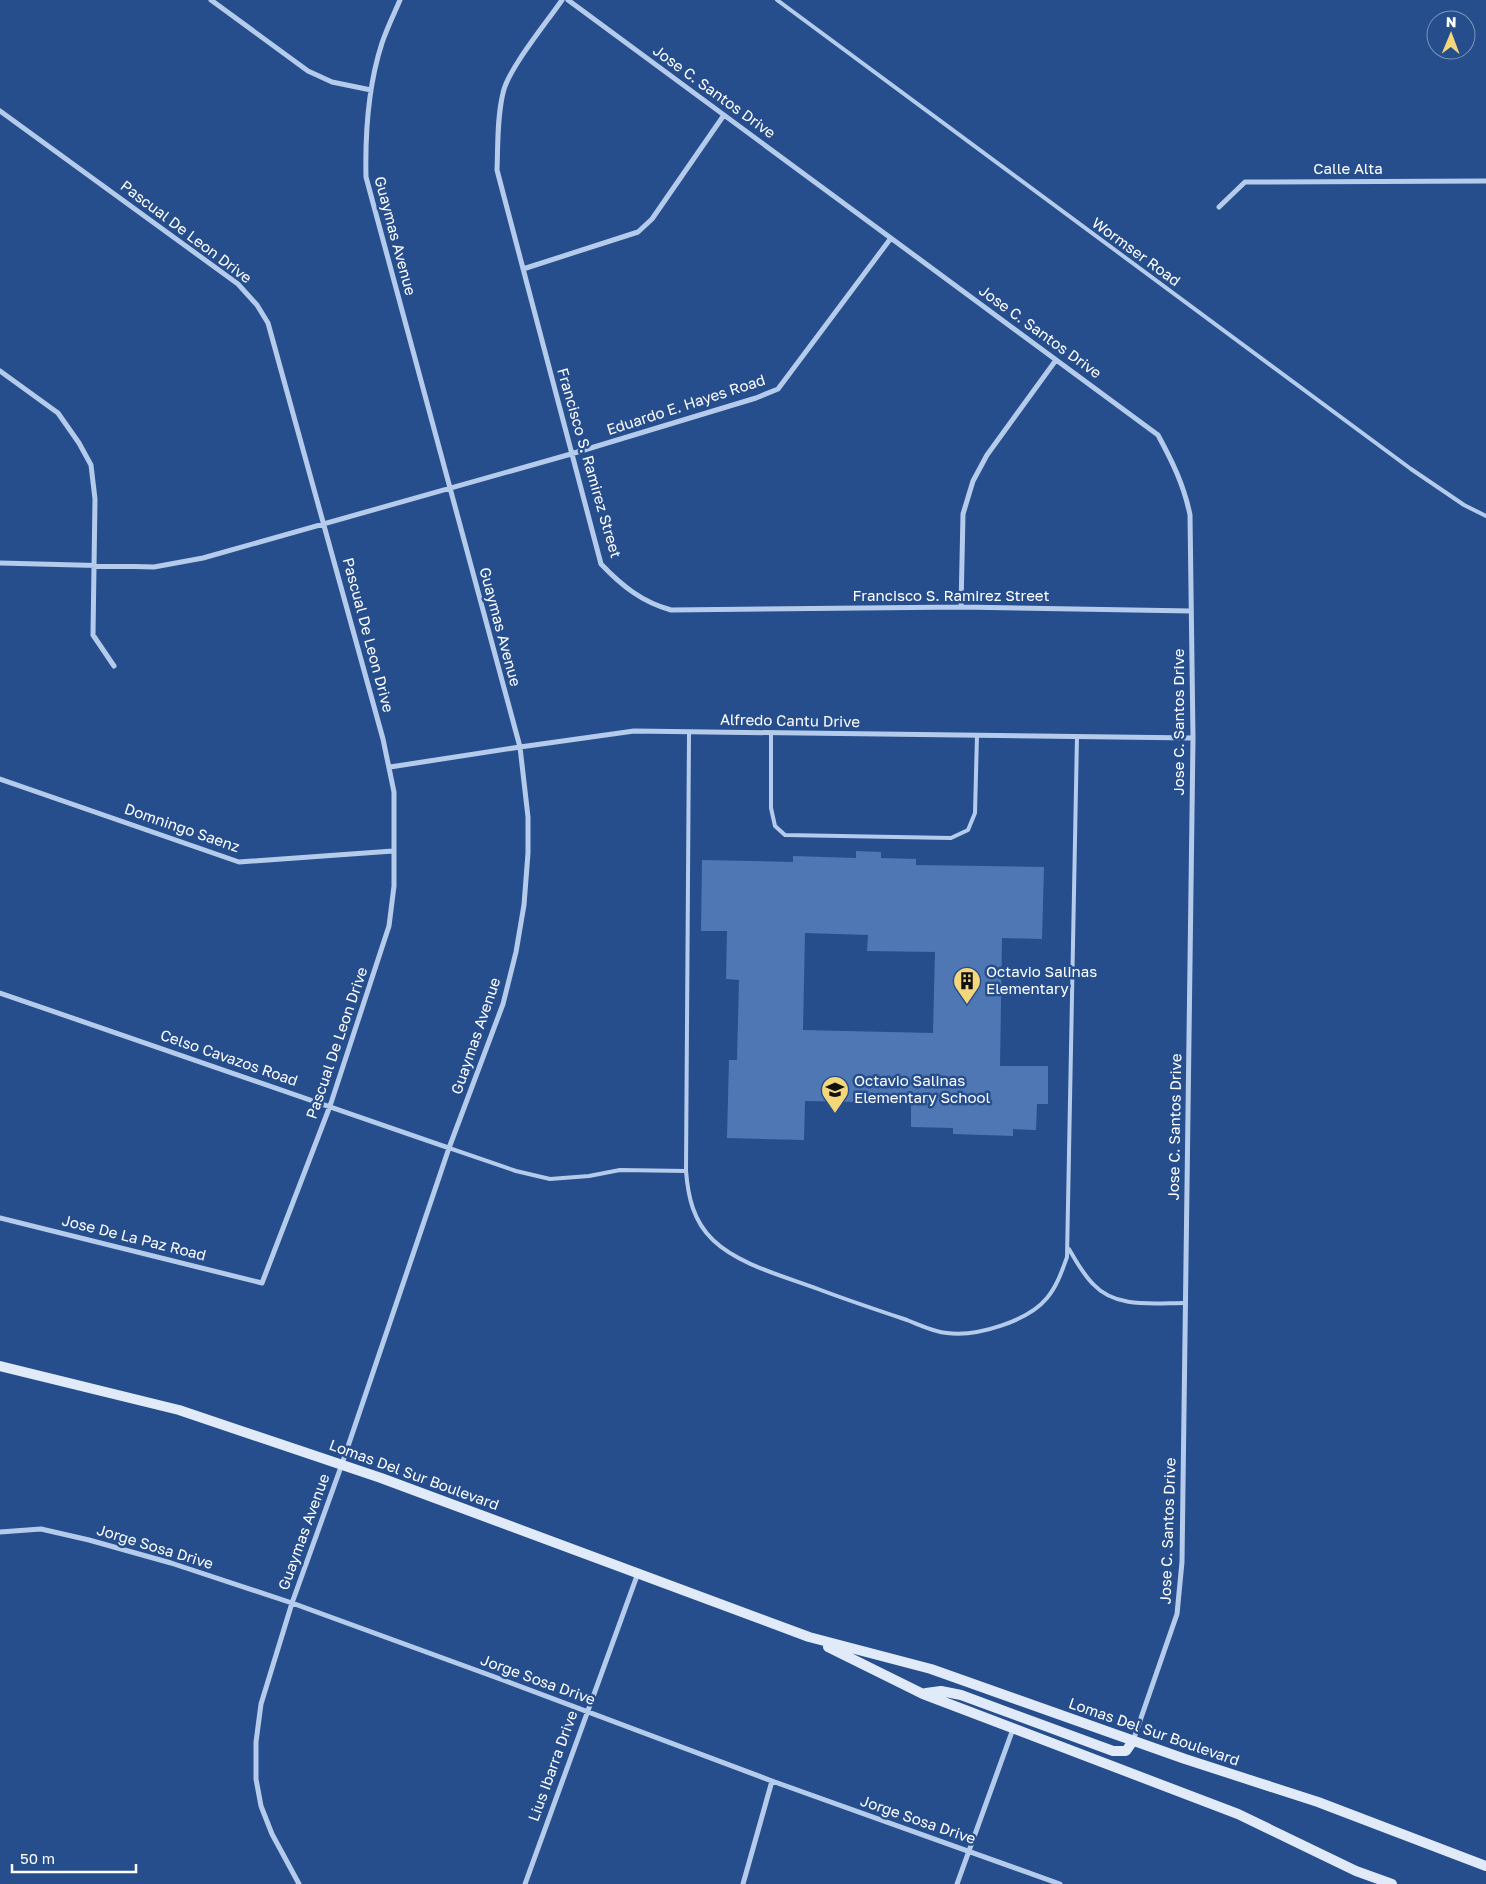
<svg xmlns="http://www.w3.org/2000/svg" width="1486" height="1884" font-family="'Golos Text',sans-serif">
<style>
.building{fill:#4e77b4;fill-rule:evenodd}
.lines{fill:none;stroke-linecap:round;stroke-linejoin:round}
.lane{stroke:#b5cbeb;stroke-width:4}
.street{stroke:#b5cbeb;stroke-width:5}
.secondary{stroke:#e0eaf9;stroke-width:10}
.labels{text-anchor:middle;stroke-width:5;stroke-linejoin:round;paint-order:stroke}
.street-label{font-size:15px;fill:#fff;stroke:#264e8d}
.poi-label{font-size:15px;fill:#fff;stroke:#264e8d;text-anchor:start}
</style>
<rect width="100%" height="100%" fill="#264e8d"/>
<!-- building -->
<path class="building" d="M856,851L881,852V858L916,859V865L1044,867L1042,939L1002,938L1000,1066H1048V1104H1037L1036,1130L1013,1129V1136L953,1134V1128L911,1127V1103L805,1101L804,1140L727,1138L729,1060H737L739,980L726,979L727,931H701L702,860L793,862V856L856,858ZM805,933L868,935L867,951L935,952L933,1033L803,1030Z"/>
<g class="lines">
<!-- lane -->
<path class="lane" d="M777,0L1411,469L1464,505L1486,516
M771,733V808L775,826L785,835L951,838L968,830L975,813L977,735
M449,1148L516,1171L550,1179L589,1176L620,1170L686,1171C688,1196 693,1221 713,1240C739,1265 784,1276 818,1289C847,1300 877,1310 907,1320C920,1325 934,1332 947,1333C977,1337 1028,1321 1047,1298C1057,1286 1062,1271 1067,1257L1077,736
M686,1171L689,732
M1069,1249C1076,1261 1083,1274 1093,1284C1116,1309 1154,1303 1185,1303"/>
<!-- street -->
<path class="street" d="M211,0L308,71L332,82L371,90
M562,0C547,22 508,69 503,93C497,118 498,145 497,170L601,564C622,586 642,602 671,610L961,607L1191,611
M568,0L1158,435C1172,461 1184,485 1190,515L1193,738L1182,1562L1177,1614L1133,1741
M0,111L238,284L257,305L268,323L383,739L394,792V886L389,926L330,1106L262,1283L0,1218
M1219,207L1245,182L1486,181
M523,269L638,232L652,219L724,115
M0,371L58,413L79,443L91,465L95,499L93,635L114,666
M0,563L154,567L203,558L571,454L756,398L778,389L891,238
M961,607L963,514L973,481L987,455L1056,360
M390,767L520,747L634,731L1193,738
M0,779L239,862L393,851
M0,993L449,1148
M0,1532L41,1529L89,1540L171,1563L292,1603L503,1680L772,1781L1060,1884
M299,1884L272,1834L261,1806L256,1779V1742L261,1704L292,1603L342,1464L449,1148L503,1004L516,952L524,905L528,853V817L520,747L366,177C365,132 368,86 382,43C387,28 394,14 400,0
M525,1884L638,1573
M743,1884L772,1781
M957,1884L1013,1729"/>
<!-- secondary -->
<path class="secondary" d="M0,1366L179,1410L381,1478L809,1637L931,1669L1185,1759L1318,1802L1486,1866
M828,1647L923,1694L1238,1814L1356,1871L1392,1884
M926,1693L941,1691L961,1695L1113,1751H1126L1133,1741"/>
</g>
<!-- icons -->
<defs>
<symbol id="building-pin" viewBox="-11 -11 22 30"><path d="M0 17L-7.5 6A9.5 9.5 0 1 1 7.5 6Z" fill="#f4d77a" stroke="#264e8d"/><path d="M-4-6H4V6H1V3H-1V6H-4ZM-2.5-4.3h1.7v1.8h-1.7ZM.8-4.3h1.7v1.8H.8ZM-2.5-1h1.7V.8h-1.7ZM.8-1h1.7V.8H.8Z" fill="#111"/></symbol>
<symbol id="school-pin" viewBox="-11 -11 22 30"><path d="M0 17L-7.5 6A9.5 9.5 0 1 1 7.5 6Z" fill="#f4d77a" stroke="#264e8d"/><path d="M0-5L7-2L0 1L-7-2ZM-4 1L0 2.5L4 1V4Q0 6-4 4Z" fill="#111"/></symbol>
</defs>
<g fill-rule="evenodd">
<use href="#building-pin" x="951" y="965" width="32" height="43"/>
<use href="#school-pin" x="819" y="1074" width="32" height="43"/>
</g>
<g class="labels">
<!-- street labels -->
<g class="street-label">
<text transform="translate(714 92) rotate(36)" y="5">Jose C. Santos Drive</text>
<text x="1348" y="174">Calle Alta</text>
<text transform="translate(186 232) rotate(37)" y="5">Pascual De Leon Drive</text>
<text transform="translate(395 236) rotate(75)" y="5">Guaymas Avenue</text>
<text transform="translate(1136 252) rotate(36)" y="5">Wormser Road</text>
<text transform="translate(1040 332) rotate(36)" y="5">Jose C. Santos Drive</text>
<text transform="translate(686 405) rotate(-18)" y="5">Eduardo E. Hayes Road</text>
<text transform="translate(589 463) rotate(74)" y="5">Francisco S. Ramirez Street</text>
<text x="951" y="601">Francisco S. Ramirez Street</text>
<text transform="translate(500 627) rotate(75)" y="5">Guaymas Avenue</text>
<text transform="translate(368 635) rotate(75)" y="5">Pascual De Leon Drive</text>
<text transform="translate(790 721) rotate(1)" y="5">Alfredo Cantu Drive</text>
<text transform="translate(1179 722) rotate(-90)" y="5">Jose C. Santos Drive</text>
<text transform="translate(182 828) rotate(19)" y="5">Domningo Saenz</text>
<text transform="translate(476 1036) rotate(-71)" y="5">Guaymas Avenue</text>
<text transform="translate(337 1043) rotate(-71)" y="5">Pascual De Leon Drive</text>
<text transform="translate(229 1058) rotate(19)" y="5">Celso Cavazos Road</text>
<text transform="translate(1175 1127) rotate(-89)" y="5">Jose C. Santos Drive</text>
<text transform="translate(134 1238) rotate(14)" y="5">Jose De La Paz Road</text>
<text transform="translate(414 1475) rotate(20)" y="5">Lomas Del Sur Boulevard</text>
<text transform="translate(1168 1531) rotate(-88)" y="5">Jose C. Santos Drive</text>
<text transform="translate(304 1532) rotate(-70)" y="5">Guaymas Avenue</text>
<text transform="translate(155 1547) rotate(17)" y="5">Jorge Sosa Drive</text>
<text transform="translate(538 1680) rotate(20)" y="5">Jorge Sosa Drive</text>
<text transform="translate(1154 1732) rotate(19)" y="5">Lomas Del Sur Boulevard</text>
<text transform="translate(553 1766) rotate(-70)" y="5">Lius Ibarra Drive</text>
<text transform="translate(918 1820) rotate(19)" y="5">Jorge Sosa Drive</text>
</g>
<!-- poi labels -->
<g class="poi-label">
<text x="986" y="977">Octavio Salinas<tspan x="986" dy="17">Elementary</tspan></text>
<text x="854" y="1086">Octavio Salinas<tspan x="854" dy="17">Elementary School</tspan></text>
</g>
</g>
<!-- north arrow -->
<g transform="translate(1451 35) rotate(1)"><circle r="24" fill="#264e8d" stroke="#7d95bb"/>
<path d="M0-4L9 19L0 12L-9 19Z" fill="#f4d77a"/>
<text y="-8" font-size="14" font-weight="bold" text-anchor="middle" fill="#ffffff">N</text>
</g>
<!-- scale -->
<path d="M12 1864v8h124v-8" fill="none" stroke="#ffffff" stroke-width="2.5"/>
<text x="20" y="1864" font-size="15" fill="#ffffff" stroke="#264e8d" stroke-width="4" paint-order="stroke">50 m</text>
</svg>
